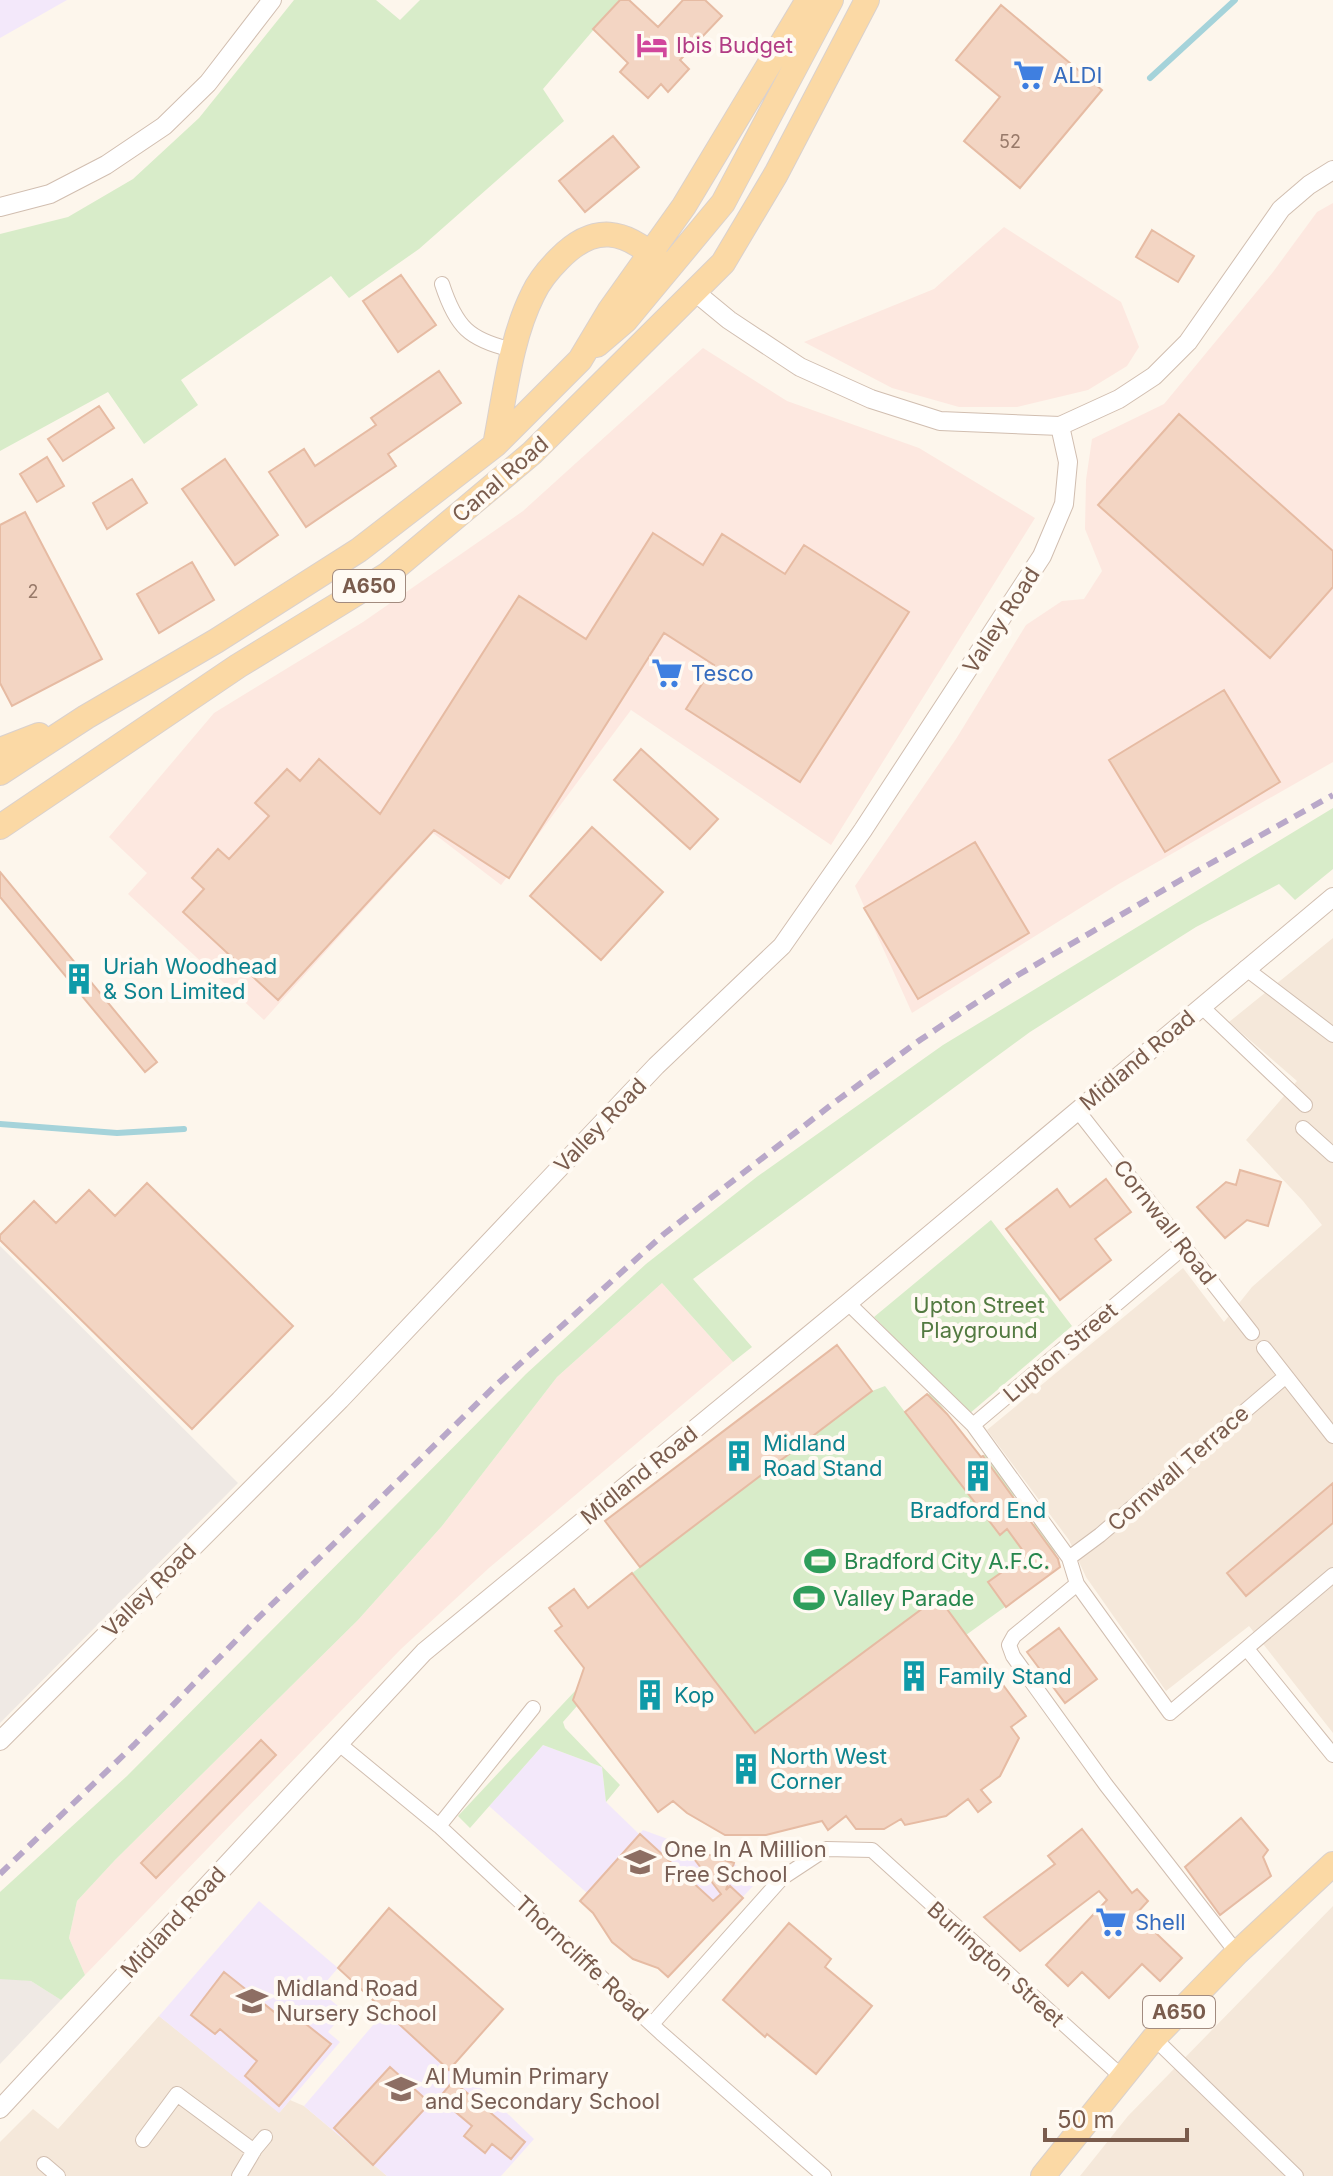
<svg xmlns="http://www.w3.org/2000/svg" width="1333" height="2176" font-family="Inter,sans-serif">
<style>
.residential{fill:#f5e8da}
.commercial{fill:#fde8e0}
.industrial{fill:#efe9e4}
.education{fill:#f3e8fa}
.green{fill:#d8ecc9}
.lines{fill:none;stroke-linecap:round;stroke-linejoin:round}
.stream{stroke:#a5d3da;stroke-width:6}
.building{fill:#f3d5c3;stroke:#e6bba3;stroke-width:2}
.minor-casing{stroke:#d1beb0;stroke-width:16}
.tertiary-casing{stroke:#d1beb0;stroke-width:20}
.primary-casing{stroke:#dad1cd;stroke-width:26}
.minor{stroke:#fff;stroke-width:14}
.tertiary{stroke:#fff;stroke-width:18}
.primary{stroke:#fbd9a5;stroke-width:24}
.rail{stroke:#b9a8c9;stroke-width:6;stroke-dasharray:12 8;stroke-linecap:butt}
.labels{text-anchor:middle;stroke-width:8;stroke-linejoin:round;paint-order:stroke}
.number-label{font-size:18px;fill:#987a6a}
.shield{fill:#fffaf3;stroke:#a28b7f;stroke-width:2}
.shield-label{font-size:20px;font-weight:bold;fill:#7a5c4d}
.hotel-label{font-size:22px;fill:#b23c85;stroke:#fffaf3;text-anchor:start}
.shop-label{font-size:22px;fill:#366cbe;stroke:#fffaf3;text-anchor:start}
.street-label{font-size:22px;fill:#7a5c4d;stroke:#fffaf3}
.culture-label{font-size:22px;fill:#0d838f;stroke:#fffaf3;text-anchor:start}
.park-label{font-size:22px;fill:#537a41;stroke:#fffaf3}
.leisure-label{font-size:22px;fill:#27864d;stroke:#fffaf3;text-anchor:start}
.education-label{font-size:22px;fill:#785e54;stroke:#fffaf3;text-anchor:start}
</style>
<rect width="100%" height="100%" fill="#fdf6ec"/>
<!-- residential -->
<path class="residential" d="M1333,938V1733L1249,1626L1166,1691L1086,1577L1069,1540L987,1430L1183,1268L1224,1322L1252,1287L1322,1225L1303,1201L1246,1140L1297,1081L1229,1022Z
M1333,1906V2176H1080L1128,2116Z
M159,2016L280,2112L290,2100L304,2106L387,2176H0V2142L33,2109L58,2129Z"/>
<!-- commercial -->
<path class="commercial" d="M1333,203V762L1117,885L912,1013L855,886L956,739L1026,625L1062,601L1084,599L1102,571L1085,529L1086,480L1092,439L1164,404L1273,272L1317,212Z
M1004,227L1121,302L1139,347L1127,366L1088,390L1017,407H959L892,388L804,342L934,289Z
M703,348L787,401L919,448L1035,518L831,845L631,710L501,885L433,833L264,1020L128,894L147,873L109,837L214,713L363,622L523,511Z
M662,1283L733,1362L489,1568L401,1649L85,1975L69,1938L77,1901L115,1860L358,1620L442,1526L557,1377Z"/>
<!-- industrial -->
<path class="industrial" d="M0,1246L238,1483L0,1723Z
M3,1978L31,1981L61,2000L0,2064V1979Z"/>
<!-- education -->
<path class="education" d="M0,0H67L0,38Z
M543,1745L602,1767L606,1802L639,1834L643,1830L734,1863L753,1886L668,1977L658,1968L612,1942L593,1913L580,1901L587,1893L489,1806Z
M259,1901L338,1968L319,1990L345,2012L328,2032L340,2042L279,2113L159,2016Z
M385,2011L448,2071L455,2063L534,2139L501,2176H387L304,2106Z"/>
<!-- green -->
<path class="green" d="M294,0H376L400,20L420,0H619L543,89L564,121L419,249L349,298L331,276L181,380L198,405L144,444L108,392L0,451V234L68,217L133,179L199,118Z
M1333,808V869L1295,900L1279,884L1196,927L1030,1032L693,1279L752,1347L733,1362L662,1283L557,1377L442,1526L358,1620L115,1860L77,1901L69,1938L85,1975L61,2000L31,1981L0,1979V1892L127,1776L526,1374L646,1264L758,1176L943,1045Z
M991,1220L1072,1326L969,1414L874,1317Z
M837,1345L872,1391L885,1386L905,1412L931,1392L980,1457L986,1454L1017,1494L1012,1498L1015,1502L1020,1498L1029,1509L1023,1513L1032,1525L1036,1523L1053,1546L1060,1567L966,1635L1026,1716L1012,1727L1019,1738L1000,1776L982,1790L991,1802L978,1812L968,1799L946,1816L905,1825L900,1819L884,1829H856L846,1816L828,1830L821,1821C761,1838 723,1847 674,1801L658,1812L577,1706L563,1722L565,1728L620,1785L606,1802L602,1767L543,1745L470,1828L458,1816L576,1690L584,1668L555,1631L562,1625L549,1608L574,1589L589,1607L640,1567L605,1521Z"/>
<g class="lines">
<!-- stream -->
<path class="stream" d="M1150,78L1235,0
M0,1124L117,1133L184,1129"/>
</g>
<!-- building -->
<path class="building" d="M620,0H629L658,27L683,0H705L722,16L680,60L689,69L668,92L661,84L648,98L620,72L628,63L593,29Z
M1001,5L1102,90L1020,188L964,141L1000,97L956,60Z
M613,136L639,167L585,212L559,181Z
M1152,230L1194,256L1178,282L1136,257Z
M401,275L436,325L398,352L363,301Z
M439,371L461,403L388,454L396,466L306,527L269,472L304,449L315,466L376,425L371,418Z
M99,406L114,428L63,461L48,439Z
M1179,414L1333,551V587L1270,658L1098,505Z
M47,457L64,486L37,502L20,474Z
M225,459L278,535L235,565L182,489Z
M132,479L147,503L107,529L93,503Z
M25,512L102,659L12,706L0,683V525Z
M653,533L703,565L722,534L785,574L804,545L909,612L800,782L686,709L714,665L664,633L509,878L434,830L278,1000L183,912L204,889L192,878L218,849L229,859L269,816L255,803L287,769L300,781L319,759L380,814L519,596L586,639Z
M192,562L214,600L159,633L137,594Z
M1224,690L1280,782L1165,852L1109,760Z
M641,749L718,819L690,849L614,780Z
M592,827L663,892L601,960L530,896Z
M975,842L1029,933L918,999L864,908Z
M0,872L157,1062L145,1072L0,897Z
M1240,1170L1281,1182L1268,1226L1247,1220L1225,1238L1197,1207L1226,1182L1236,1185Z
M1106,1179L1131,1212L1095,1239L1111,1260L1060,1300L1006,1229L1057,1189L1070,1207Z
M147,1183L293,1326L192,1429L0,1240V1235L34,1201L56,1223L89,1190L115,1216Z
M837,1345L872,1391L640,1567L605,1521Z
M927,1394L947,1414L981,1457L983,1456L1058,1559L1060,1567L1006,1607L988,1582L1026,1555L1007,1529L1000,1535L905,1412Z
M1333,1483V1523L1246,1596L1227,1573Z
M632,1573L755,1733L938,1597L1026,1716L1011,1727L1019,1738L1000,1776L981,1790L991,1802L978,1812L968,1799L946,1816L905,1825L901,1819L884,1829H856L846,1816L828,1830L822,1821L766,1835H725L687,1813L673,1801L658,1812L573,1700L584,1668L555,1631L562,1626L549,1608L574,1589L588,1608Z
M1059,1628L1097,1679L1065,1703L1027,1652Z
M261,1740L276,1755L156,1878L141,1863Z
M1241,1818L1268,1850L1263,1857L1271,1876L1220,1915L1185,1867Z
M1082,1829L1132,1893L1137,1889L1148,1901L1136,1914L1182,1958L1160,1981L1142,1964L1109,1998L1082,1972L1068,1986L1046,1965L1107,1900L1099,1891L1020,1951L984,1917L1055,1864L1048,1856Z
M640,1834L713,1901L721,1894L685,1847L734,1863L726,1890L730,1886L743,1898L668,1977L658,1968L633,1959L612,1942L593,1913L580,1901Z
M389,1908L503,2009L449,2070L338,1968Z
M789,1923L831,1959L825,1967L872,2006L816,2074L767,2034L765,2037L723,2000Z
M224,1972L283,2019L292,2013L331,2044L279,2106L245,2076L257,2061L220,2029L215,2034L191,2015Z
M390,2067L430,2103L373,2165L334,2128Z
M453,2081L525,2142L511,2159L492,2144L485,2153L464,2136L472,2126L439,2098Z"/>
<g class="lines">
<defs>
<path id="minor" d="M442,284C456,327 469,340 513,350
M1245,968L1333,1035
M1201,1006L1305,1105
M1078,1111L1252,1333
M1303,1128L1333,1155
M848,1303L973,1425L1069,1558L1077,1584L1170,1713L1333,1575
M1264,1348L1333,1436
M973,1425L1184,1247
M1069,1558L1100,1535L1286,1376
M1077,1584L1014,1636L1009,1645L1013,1656L1106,1785L1237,1953
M1247,1649L1333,1755
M338,1743L439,1826L661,2033L824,2176
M439,1826L533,1708
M652,2024L782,1878L826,1849L872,1850L1121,2076
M1154,2038L1296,2176
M143,2140L177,2094L254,2151
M44,2164L58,2176
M239,2176L255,2149L265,2137"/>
<path id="tertiary" d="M0,207L50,194L106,165L164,126L208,83L272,0
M695,292L729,320L800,367L871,399L940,421L1060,426L1119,399L1154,376L1188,342L1281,209L1309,185L1333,170
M0,1741L340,1400L656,1066L782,946L863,830L1042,556L1064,504L1068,462L1060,426
M0,2109L424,1652L848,1303L1333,897"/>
<path id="primary" d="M597,345L625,321L723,203L831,0
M495,445C505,395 510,340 533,294C539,281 549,269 559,259C594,223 625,229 660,262
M0,750L39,735
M0,773L86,717L216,641L359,550L495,445L580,360L610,310L684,206L808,0
M0,827L238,666L388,574L532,453L723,263L776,174L867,0
M1043,2176L1154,2038L1237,1953L1333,1864"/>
</defs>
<!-- minor casing -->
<use href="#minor" class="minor-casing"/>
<!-- tertiary casing -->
<use href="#tertiary" class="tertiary-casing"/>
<!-- primary casing -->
<use href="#primary" class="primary-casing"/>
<!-- minor -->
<use href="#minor" class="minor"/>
<!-- tertiary -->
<use href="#tertiary" class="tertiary"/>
<!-- primary -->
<use href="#primary" class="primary"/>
<!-- rail -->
<path class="rail" d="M0,1874L134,1745L257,1619L494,1387L664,1234L835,1102L920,1040L1018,975L1179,881L1333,795"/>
</g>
<!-- icons -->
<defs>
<symbol id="hotel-bare" viewBox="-9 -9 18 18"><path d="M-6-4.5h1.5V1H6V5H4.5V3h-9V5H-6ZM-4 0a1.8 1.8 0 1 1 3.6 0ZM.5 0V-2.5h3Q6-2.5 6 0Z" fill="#d1479c" stroke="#fffaf3" stroke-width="2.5" paint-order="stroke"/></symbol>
<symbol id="supermarket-bare" viewBox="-9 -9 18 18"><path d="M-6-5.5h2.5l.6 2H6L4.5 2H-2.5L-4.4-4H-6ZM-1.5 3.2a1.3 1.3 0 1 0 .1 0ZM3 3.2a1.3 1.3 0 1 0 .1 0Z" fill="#3f7fe0" stroke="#fffaf3" stroke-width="2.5" paint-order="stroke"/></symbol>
<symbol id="building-bare" viewBox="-9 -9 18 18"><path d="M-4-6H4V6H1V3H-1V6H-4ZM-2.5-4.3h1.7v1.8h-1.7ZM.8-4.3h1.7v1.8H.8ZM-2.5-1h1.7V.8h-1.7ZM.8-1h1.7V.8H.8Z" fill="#0f9aa8" stroke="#fffaf3" stroke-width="2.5" paint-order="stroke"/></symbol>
<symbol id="stadium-bare" viewBox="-9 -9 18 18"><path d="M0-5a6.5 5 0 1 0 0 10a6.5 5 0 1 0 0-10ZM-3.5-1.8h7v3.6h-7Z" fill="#2e9e5b" stroke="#fffaf3" stroke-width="2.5" paint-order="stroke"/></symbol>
<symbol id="school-bare" viewBox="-9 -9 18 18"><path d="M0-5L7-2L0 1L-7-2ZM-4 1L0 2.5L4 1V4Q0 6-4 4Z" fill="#8d6e63" stroke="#fffaf3" stroke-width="2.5" paint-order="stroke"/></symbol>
</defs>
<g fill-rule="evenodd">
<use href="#hotel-bare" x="630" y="23" width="44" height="44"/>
<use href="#supermarket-bare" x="1007" y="53" width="44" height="44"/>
<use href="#supermarket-bare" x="645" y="651" width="44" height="44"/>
<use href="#building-bare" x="57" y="957" width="44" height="44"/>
<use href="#building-bare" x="717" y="1434" width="44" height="44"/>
<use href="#building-bare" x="956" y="1454" width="44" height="44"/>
<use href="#stadium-bare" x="798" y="1539" width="44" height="44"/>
<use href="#stadium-bare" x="787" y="1576" width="44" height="44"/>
<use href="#building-bare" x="892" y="1654" width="44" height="44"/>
<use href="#building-bare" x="628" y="1673" width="44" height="44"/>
<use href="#building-bare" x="724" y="1747" width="44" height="44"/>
<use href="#school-bare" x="618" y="1840" width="44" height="44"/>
<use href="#supermarket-bare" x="1089" y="1900" width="44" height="44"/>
<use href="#school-bare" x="230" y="1979" width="44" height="44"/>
<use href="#school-bare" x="379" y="2067" width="44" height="44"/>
</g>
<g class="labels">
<!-- number labels -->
<g class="number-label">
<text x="1010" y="148">52</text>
<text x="33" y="598">2</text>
</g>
<!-- shield labels -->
<g class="shield">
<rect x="333" y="570" width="72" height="32" rx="6"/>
<rect x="1143" y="1996" width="72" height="32" rx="6"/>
</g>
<g class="shield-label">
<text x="369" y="593">A650</text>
<text x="1179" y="2019">A650</text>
</g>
<!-- hotel labels -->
<g class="hotel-label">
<text x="676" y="53">Ibis Budget</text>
</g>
<!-- shop labels -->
<g class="shop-label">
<text x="1053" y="83">ALDI</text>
<text x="691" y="681">Tesco</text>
<text x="1135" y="1930">Shell</text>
</g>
<!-- street labels -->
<g class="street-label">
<text transform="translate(500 479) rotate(-41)" y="8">Canal Road</text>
<text transform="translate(1001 620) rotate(-57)" y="8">Valley Road</text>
<text transform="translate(1137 1060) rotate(-40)" y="8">Midland Road</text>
<text transform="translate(600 1125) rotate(-46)" y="8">Valley Road</text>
<text transform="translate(1165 1222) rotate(52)" y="8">Cornwall Road</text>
<text transform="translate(1060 1352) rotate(-40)" y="8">Lupton Street</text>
<text transform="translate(1178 1468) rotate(-41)" y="8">Cornwall Terrace</text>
<text transform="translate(639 1475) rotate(-39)" y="8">Midland Road</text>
<text transform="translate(149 1590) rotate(-45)" y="8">Valley Road</text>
<text transform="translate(173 1922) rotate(-47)" y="8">Midland Road</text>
<text transform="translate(582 1958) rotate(43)" y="8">Thorncliffe Road</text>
<text transform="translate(996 1964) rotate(42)" y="8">Burlington Street</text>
</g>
<!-- culture labels -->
<g class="culture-label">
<text x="103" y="974">Uriah Woodhead<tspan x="103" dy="25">&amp; Son Limited</tspan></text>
<text x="763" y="1451">Midland<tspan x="763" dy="25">Road Stand</tspan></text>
<text x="978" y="1518" text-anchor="middle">Bradford End</text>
<text x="938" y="1684">Family Stand</text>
<text x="674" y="1703">Kop</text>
<text x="770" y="1764">North West<tspan x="770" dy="25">Corner</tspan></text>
</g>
<!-- park labels -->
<g class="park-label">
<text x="979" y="1313">Upton Street<tspan x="979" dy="25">Playground</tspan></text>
</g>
<!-- leisure labels -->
<g class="leisure-label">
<text x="844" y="1569">Bradford City A.F.C.</text>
<text x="833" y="1606">Valley Parade</text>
</g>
<!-- education labels -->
<g class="education-label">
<text x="664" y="1857">One In A Million<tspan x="664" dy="25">Free School</tspan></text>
<text x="276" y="1996">Midland Road<tspan x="276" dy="25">Nursery School</tspan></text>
<text x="425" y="2084">Al Mumin Primary<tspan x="425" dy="25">and Secondary School</tspan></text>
</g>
</g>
<!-- scale -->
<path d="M1045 2128v12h142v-12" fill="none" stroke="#7a5c4d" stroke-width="4"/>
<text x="1057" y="2128" font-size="24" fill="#7a5c4d" stroke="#fffaf3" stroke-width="6" paint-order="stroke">50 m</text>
</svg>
